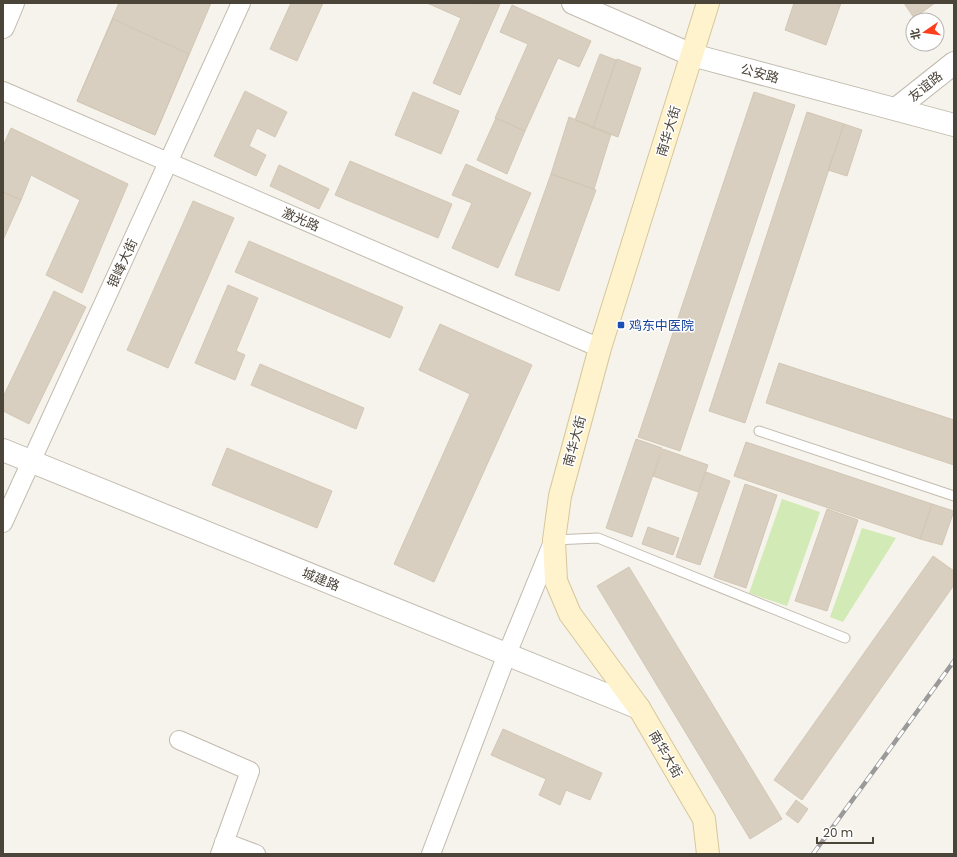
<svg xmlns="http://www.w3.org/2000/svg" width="957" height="857" font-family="Poppins,'Noto Sans SC',sans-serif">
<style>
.green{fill:#d2eab5}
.building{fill:#d8cfc1;stroke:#d3c7b4}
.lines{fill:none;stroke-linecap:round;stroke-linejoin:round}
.service-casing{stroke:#c2bbae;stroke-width:11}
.minor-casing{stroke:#c2bbae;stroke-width:20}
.tertiary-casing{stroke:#c2bbae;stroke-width:24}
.secondary-casing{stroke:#d6c79b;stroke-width:24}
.service{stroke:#fff;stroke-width:9}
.minor{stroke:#fff;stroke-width:18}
.tertiary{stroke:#fff;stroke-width:22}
.secondary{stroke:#fff3cd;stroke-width:22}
.rail-casing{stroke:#9a9a9a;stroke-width:4.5}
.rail{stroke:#fff;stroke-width:3;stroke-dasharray:9;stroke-linecap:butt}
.transit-dot{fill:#1a4fb4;stroke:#fff;stroke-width:1.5}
.labels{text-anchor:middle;stroke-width:3;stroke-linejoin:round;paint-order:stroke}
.street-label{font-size:13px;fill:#4b4439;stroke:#fff}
.transit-label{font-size:13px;fill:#164399;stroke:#fff;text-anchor:start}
</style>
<rect width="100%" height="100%" fill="#f6f3ec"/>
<!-- green -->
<path class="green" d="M782,499L820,512L787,606L749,593Z
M862,528L896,538L843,622L830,617Z"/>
<!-- building -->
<path class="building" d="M119,3H211L155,135L77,101Z
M291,3H323L297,61L270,49Z
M427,3L500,4L460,95L433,83L461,18Z
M794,3H841L826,45L785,30Z
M904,3H935L914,18Z
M512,5L591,41L579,67L558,58L525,131L495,118L528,44L500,32Z
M113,19L189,54L155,135L77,101Z
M600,54L616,60L593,128L575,120Z
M617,59L641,68L618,137L593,128Z
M245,91L287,112L275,137L257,128L249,146L266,155L256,176L214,156Z
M413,92L459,111L441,154L395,135Z
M754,92L795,105L680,451L638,437Z
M807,112L844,124L745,423L709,411Z
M569,117L611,134L594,189L551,174Z
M496,118L525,131L507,174L477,160Z
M844,124L862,130L847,176L828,170Z
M11,128L128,184L82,293L46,275L80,200L31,175L21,200L3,192V146Z
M350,161L452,204L438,238L335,195Z
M466,164L531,193L498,268L452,248L472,203L452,195Z
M279,165L329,189L319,209L270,186Z
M551,174L596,190L559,291L515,275Z
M3,192L21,200L3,240Z
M193,201L234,218L168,368L127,350Z
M249,241L403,307L390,338L235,272Z
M228,285L258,298L236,351L245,355L235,380L195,363Z
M54,291L86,307L29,424L3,411V397Z
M440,324L532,365L434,582L394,564L470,394L419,370Z
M779,363L954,420V465L766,403Z
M260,364L364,408L356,429L251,385Z
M636,439L662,448L632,537L606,528Z
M746,442L932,504L920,539L734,476Z
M227,448L332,491L317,528L212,485Z
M663,449L708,465L698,492L653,476Z
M706,472L730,481L700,565L676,557Z
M745,484L777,495L746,588L714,577Z
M932,504L954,511L942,545L920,539Z
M827,509L858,520L827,611L795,601Z
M648,527L679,538L673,555L642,544Z
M933,556L954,571V585L802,800L774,780Z
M629,567L782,819L750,839L597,586Z
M503,729L602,773L590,800L566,790L560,805L539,795L546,779L491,755Z
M796,800L808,809L798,823L786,814Z"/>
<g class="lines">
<defs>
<path id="service" d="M759,431L954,496
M554,540L598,538L845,638"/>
<path id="minor" d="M3,91L600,348
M3,523L241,3
M179,740L250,771L220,854
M224,842L256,854
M431,854L507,654L553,542"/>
<path id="tertiary" d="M573,3L692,55L954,125
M3,27L13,3
M896,109L954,63
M3,450L639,708"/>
<path id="secondary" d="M708,3L600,348L560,496L554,540L556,581L570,614L639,708L704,819L708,854"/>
</defs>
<!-- service casing -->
<use href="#service" class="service-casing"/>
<!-- minor casing -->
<use href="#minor" class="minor-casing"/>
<!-- tertiary casing -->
<use href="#tertiary" class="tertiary-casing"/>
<!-- secondary casing -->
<use href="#secondary" class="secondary-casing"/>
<!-- service -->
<use href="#service" class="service"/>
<!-- minor -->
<use href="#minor" class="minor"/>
<!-- tertiary -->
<use href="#tertiary" class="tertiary"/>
<!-- secondary -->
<use href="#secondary" class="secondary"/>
<defs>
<path id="rail" d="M813,854L954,661"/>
</defs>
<!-- rail casing -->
<use href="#rail" class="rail-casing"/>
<!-- rail -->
<use href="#rail" class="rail"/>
</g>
<!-- markers -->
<rect class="transit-dot" x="617" y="321" width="8" height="8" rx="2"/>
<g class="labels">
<!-- street labels -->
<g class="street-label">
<text transform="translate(760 73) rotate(15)" y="5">公安路</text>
<text transform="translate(925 86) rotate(-39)" y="5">友谊路</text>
<text transform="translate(668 131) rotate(-73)" y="5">南华大街</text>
<text transform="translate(301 219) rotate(23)" y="5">激光路</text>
<text transform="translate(122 263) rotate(-65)" y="5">银峰大街</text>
<text transform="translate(574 441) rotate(-75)" y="5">南华大街</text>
<text transform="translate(321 579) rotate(22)" y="5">城建路</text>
<text transform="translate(666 754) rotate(60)" y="5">南华大街</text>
</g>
<!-- transit labels -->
<g class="transit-label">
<text x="629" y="330">鸡东中医院</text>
</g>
</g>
<!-- border -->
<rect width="957" height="857" fill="none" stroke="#4b4439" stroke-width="8"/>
<!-- north arrow -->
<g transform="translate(925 32) rotate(257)"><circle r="19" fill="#ffffff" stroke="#b7b4b0"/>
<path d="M0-3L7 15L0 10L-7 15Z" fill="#fc3f1d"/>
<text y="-6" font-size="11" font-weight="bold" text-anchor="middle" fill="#4b4439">北</text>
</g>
<!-- scale -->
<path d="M817 837v6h56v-6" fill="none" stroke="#4b4439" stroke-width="2"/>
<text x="823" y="837" font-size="12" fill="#4b4439" stroke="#ffffff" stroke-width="3" paint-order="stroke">20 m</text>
</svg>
